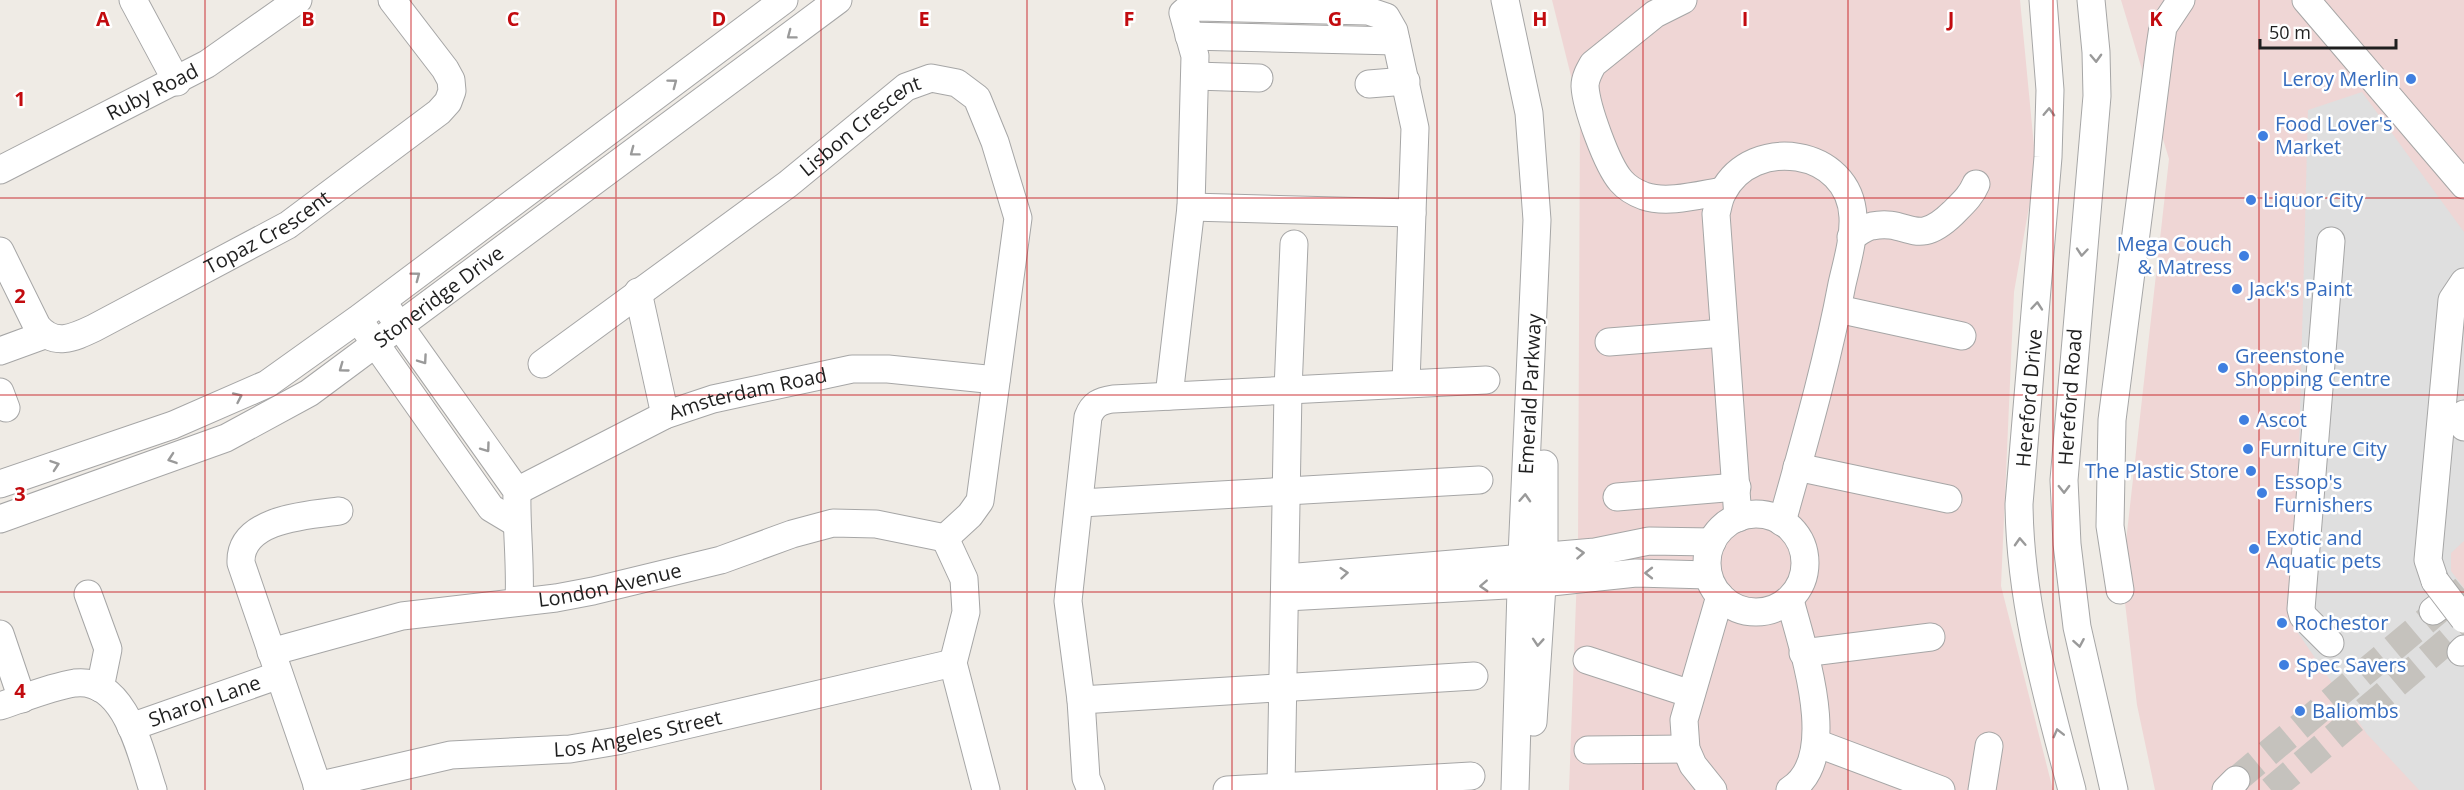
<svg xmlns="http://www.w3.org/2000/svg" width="2464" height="790" font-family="'Open Sans',sans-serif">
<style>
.commercial{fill:#efd6d5}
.parking{fill:#dfdfdf}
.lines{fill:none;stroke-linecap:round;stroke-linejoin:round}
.minor-tunnel{stroke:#c5c2bd;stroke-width:27;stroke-dasharray:27 14;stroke-linecap:butt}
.minor-casing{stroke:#a6a6a6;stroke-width:29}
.minor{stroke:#fff;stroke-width:27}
.minor-bridge-casing{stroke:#a6a6a6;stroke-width:29;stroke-linecap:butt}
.minor-bridge{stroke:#fff;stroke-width:27}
.oneway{stroke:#9a9a9a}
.grid{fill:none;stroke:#c20b0f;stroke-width:1.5;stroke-opacity:0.55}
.shop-dot{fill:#3f7fe0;stroke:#fff;stroke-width:2}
.labels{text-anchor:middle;stroke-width:5;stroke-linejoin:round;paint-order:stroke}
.shop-label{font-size:20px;fill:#366cbe;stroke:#fff;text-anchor:start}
.street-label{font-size:20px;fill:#1f1f1f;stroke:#fff}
.grid-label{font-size:20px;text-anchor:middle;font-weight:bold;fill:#c20b0f;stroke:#fff;stroke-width:5;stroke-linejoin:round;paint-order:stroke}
</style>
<rect width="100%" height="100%" fill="#efebe5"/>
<!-- commercial -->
<path class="commercial" d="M1552,0H2020L2036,167L2014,292L2001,586L2053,790H1569L1578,547L1580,112Z
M2121,0H2464V790H2155L2137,705L2122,577L2169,159Z"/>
<!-- parking -->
<path class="parking" d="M2362,92L2464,232V541L2451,553V571L2464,588V790H2419L2367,734L2298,633L2295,601L2308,110Z"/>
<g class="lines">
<!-- minor-tunnel -->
<path class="minor-tunnel" d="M2236,780L2464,589
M2271,790L2464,627"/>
<defs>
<g id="minor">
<path d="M133,0L177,82"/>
<path d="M1505,0L1529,113L1537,220L1522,556L1515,790"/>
<path d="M1683,0L1655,14L1593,64C1589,71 1585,78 1585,86C1586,107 1607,165 1621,181C1627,188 1636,193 1644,196C1667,204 1699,195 1723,191"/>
<path d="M2043,0L2050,90L2048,157L2019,504C2020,602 2047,696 2072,790"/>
<path d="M2091,0L2096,52L2097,96L2064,480L2067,544L2077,627L2114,790"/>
<path d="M2306,0L2464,185"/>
<path d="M1189,36L1396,41"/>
<path d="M1195,76L1259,78"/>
<path d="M1369,84L1406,81"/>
<path id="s1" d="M0,170L207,64L298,0"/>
<path d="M1191,207L1412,213"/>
<path d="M1851,237C1858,233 1865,227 1872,226C1909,218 1915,250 1953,213C1963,203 1971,196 1976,184"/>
<path id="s2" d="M0,251L37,326C54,347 73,338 94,328L288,225L439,112L448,102L452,91L451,80L445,69L392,0"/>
<path d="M638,292L665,415"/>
<path d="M1838,309L1962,336"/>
<path d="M389,311L517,491C516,528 521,564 519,601"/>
<path d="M365,329L491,508L516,523"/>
<path d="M1609,342L1724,333"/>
<path d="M0,351L44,335"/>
<path id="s3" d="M542,364L788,184L906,87L931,78L957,83L977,98L995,142L1018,218L980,501L970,515L945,538"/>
<path d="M0,392L6,408"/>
<path d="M1169,396L1191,207L1195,56L1183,13L1189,8L1197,7L1368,11L1386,17L1394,31L1415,128L1406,383"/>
<path d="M2464,414L2462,420L2464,427"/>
<path d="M1797,467L1948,499"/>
<path d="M0,484L173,425L267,384L358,319L784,0"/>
<path id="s4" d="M517,491L665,415L713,399L852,369H888L996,380"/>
<path d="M1617,497L1737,487"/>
<path d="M1081,503L1479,480"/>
<circle cx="1756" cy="563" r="49"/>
<path d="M1738,518L1716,214C1718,207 1719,198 1723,192C1752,135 1850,148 1853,217C1854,239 1847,262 1842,284C1827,364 1804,443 1782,522"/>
<path id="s5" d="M0,519L226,438L309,393L838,0"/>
<path d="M945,538L964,579L966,612L953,663L986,790"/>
<path d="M1286,578L1595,552L1649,541L1712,542"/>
<path d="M2435,581L2428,560L2452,300L2464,282"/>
<path d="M2120,590L2110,526L2112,420L2160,47L2163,27L2181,0"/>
<path d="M88,594L108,649L100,688"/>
<path d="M1286,597L1542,583L1636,573L1708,575"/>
<path d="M1790,600C1802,647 1842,758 1790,790"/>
<path d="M2433,611L2448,600"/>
<path d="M0,634L22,699"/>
<path d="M2330,643L2303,616L2301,609L2331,241"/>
<path id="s6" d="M271,652L402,616L556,598L593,591L721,560L792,534L833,523L876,524L945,538"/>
<path d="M2461,652L2464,649"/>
<path d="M1803,653L1931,637"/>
<path d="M1587,660L1691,694"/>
<path d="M1081,700L1474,676"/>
<path d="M0,706C24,698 50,687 75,683C126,677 141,755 153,790"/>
<path d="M1533,722L1544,555V464"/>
<path id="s7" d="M131,727L279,675"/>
<path d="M1816,743L1941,790"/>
<path d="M1588,750L1686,749"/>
<path id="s8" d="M317,786L451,755L570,749L617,741L953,663"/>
<path d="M1281,787L1288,390L1294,244"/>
<path d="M319,790L241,563C239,519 307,515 339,511"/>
<path d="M1091,790L1086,778L1081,700L1068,601L1088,417C1093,404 1100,401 1113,399L1486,380"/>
<path d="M1227,790L1471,776"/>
<path d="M1713,790L1693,765L1686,749L1684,720L1720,596"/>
<path d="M1982,790L1989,746"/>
<path d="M2226,790L2236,780"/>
</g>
</defs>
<!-- minor casing -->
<use href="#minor" class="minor-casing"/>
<!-- minor -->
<use href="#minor" class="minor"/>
<defs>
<path id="minor-bridge" d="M2435,581L2464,619"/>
</defs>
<!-- minor-bridge casing -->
<use href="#minor-bridge" class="minor-bridge-casing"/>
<!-- minor-bridge -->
<use href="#minor-bridge" class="minor-bridge"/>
</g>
<!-- one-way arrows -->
<defs><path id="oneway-chevron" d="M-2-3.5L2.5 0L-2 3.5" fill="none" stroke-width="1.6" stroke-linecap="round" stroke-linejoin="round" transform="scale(1.5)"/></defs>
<g class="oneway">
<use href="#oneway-chevron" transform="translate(791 35) rotate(143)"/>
<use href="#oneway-chevron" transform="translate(2096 58) rotate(88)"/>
<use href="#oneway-chevron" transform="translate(673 83) rotate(-37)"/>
<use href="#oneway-chevron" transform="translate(2049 112) rotate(-88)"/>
<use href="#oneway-chevron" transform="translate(634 152) rotate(143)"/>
<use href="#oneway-chevron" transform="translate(2082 252) rotate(95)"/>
<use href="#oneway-chevron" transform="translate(416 276) rotate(-37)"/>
<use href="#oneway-chevron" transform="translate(2037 306) rotate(-85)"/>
<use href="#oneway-chevron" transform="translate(423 360) rotate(55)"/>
<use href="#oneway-chevron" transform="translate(343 368) rotate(144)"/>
<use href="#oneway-chevron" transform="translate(238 397) rotate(-25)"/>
<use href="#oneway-chevron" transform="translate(486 448) rotate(54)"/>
<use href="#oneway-chevron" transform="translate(172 459) rotate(161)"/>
<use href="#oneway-chevron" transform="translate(55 465) rotate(-19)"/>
<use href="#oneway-chevron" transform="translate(2064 489) rotate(89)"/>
<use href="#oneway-chevron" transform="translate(1525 498) rotate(-87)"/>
<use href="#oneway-chevron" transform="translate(2020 542) rotate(-93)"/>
<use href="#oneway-chevron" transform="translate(1580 553) rotate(-4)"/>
<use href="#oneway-chevron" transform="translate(1344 573) rotate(-5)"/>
<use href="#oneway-chevron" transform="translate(1649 573) rotate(-180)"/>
<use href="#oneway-chevron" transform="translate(1484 586) rotate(177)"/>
<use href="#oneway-chevron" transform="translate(1538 642) rotate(94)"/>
<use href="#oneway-chevron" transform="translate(2079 643) rotate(80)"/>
<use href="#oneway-chevron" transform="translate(2058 733) rotate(-104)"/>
</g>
<!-- grid -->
<path class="grid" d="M205,0V790M411,0V790M616,0V790M821,0V790M1027,0V790M1232,0V790M1437,0V790M1643,0V790M1848,0V790M2053,0V790M2259,0V790M0,198H2464M0,395H2464M0,592H2464"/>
<!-- markers -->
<g class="shop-dot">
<circle cx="2411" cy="79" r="6"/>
<circle cx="2263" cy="136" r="6"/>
<circle cx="2251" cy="200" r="6"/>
<circle cx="2244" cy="256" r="6"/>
<circle cx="2237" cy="289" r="6"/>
<circle cx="2223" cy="368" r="6"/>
<circle cx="2244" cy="420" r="6"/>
<circle cx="2248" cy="449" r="6"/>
<circle cx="2251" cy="471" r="6"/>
<circle cx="2262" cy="493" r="6"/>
<circle cx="2254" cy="549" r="6"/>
<circle cx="2282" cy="623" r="6"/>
<circle cx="2284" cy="665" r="6"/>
<circle cx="2300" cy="711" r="6"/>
</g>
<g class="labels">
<!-- shop labels -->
<g class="shop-label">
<text x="2399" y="86" text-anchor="end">Leroy Merlin</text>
<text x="2275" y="131">Food Lover's<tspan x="2275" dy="23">Market</tspan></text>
<text x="2263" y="207">Liquor City</text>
<text x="2232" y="251" text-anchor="end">Mega Couch<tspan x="2232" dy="23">&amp; Matress</tspan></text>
<text x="2249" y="296">Jack's Paint</text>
<text x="2235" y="363">Greenstone<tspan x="2235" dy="23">Shopping Centre</tspan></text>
<text x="2256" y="427">Ascot</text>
<text x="2260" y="456">Furniture City</text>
<text x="2239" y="478" text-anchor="end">The Plastic Store</text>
<text x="2274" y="489">Essop's<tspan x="2274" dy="23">Furnishers</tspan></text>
<text x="2266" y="545">Exotic and<tspan x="2266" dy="23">Aquatic pets</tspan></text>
<text x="2294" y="630">Rochestor</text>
<text x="2296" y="672">Spec Savers</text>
<text x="2312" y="718">Baliombs</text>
</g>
<!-- street labels -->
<g class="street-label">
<text dy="7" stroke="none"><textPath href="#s1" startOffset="171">Ruby Road</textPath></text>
<text dy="7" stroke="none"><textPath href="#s3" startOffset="398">Lisbon Crescent</textPath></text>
<text dy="7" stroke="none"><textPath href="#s2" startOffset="345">Topaz Crescent</textPath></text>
<text dy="7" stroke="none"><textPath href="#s5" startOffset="496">Stoneridge Drive</textPath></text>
<text dy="7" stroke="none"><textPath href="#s4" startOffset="252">Amsterdam Road</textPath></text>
<text transform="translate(1530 394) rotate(-87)" y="7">Emerald Parkway</text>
<text transform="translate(2070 397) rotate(-86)" y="7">Hereford Road</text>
<text transform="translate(2029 398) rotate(-85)" y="7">Hereford Drive</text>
<text dy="7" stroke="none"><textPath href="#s6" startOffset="346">London Avenue</textPath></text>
<text dy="7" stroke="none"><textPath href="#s7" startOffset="78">Sharon Lane</textPath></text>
<text dy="7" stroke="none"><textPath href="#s8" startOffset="326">Los Angeles Street</textPath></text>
</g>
</g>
<g class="grid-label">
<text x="103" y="26">A</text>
<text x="308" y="26">B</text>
<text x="513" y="26">C</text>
<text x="719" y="26">D</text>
<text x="924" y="26">E</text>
<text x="1129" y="26">F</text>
<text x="1335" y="26">G</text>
<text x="1540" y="26">H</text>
<text x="1745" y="26">I</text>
<text x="1951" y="26">J</text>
<text x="2156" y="26">K</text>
<text x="20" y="106">1</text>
<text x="20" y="303">2</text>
<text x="20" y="501">3</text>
<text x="20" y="698">4</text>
</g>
<!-- scale -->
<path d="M2260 39v9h136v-9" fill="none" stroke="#1f1f1f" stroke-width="3"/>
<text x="2269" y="39" font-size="18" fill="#1f1f1f" stroke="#ffffff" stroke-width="4.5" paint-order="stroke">50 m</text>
</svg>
